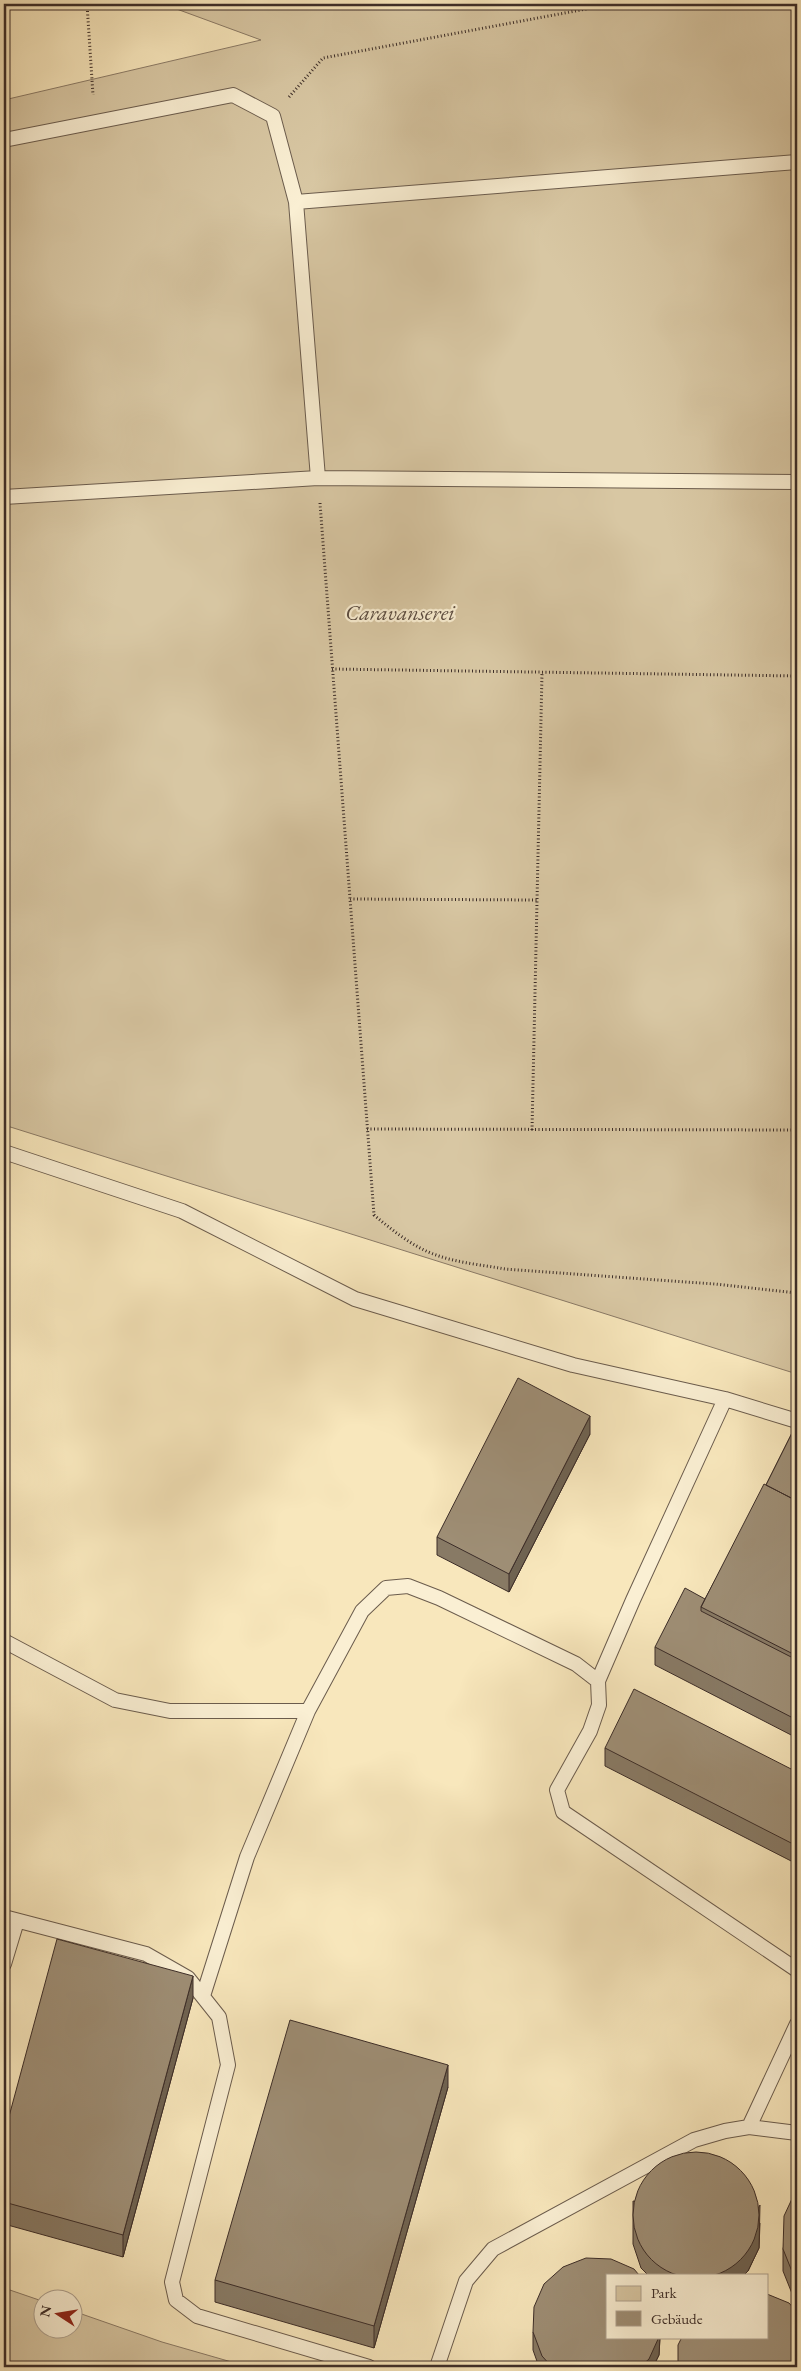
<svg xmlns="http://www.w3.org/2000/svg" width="801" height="2371" font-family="'EB Garamond',serif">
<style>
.green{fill:#d8c7a3;stroke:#8a7a66}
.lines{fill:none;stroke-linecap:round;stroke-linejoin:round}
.service-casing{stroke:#6b5c4d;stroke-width:16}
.path{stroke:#3c2d28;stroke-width:3;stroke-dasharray:1 2.5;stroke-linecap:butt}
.service{stroke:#faefd3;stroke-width:14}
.wall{fill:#887a65;stroke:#3c2d28}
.shaded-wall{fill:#6f6352;stroke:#3c2d28}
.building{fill:#9e8e75;stroke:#3c2d28}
.labels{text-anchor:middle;stroke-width:4.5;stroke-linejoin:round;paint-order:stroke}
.park-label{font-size:22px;font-style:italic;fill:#5b4c41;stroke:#faefd3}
</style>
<rect width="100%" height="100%" fill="#f8e7bc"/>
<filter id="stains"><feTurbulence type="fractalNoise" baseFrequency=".004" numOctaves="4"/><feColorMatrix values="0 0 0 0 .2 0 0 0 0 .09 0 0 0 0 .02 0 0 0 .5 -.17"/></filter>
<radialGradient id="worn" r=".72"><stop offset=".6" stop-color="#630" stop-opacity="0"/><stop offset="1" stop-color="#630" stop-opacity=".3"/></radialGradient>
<!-- green -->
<path class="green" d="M163,4H797V1374L4,1125V100L261,40Z
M4,2288L42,2301V2328H72L73,2311L162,2342L249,2367H4Z"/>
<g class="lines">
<defs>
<path id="service" d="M4,140L233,95L273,116L296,202L318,478
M296,202L797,162
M4,497L318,478L797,482
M4,1152L182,1211L355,1299L573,1365L725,1399L797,1421
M4,1641L115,1700L170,1711H308
M598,1681L633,1600L725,1399
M4,1917L146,1954L188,1978L219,2017L228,2065L172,2282L176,2300L197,2316L369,2367
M4,1964L17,1921
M203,1996L247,1857L308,1711L362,1611L386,1588L408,1586L439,1598L576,1664L598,1681L599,1705L590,1731L557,1790L563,1812L797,1970
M749,2127L797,2024
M437,2367L466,2281L493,2249L694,2140L725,2131L749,2127L797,2133"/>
</defs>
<!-- service casing -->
<use href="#service" class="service-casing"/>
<!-- path -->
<path class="path" d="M87,4L93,95
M289,97L323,58L613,4
M320,503L374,1215C392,1230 413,1247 436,1255C458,1263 483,1265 505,1269L715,1284L797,1293
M332,669L797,676
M350,899L537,900
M367,1129L797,1130
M532,1130L542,673"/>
<!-- service -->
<use href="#service" class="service"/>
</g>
<!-- wall -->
<path class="wall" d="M797,1423V1738L655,1665V1647L705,1599L766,1485Z
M590,1434L509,1592L437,1555V1537Z
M605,1748L797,1772V1864L605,1766Z
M193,1998L123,2257L4,2224V2135Z
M448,2087L374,2348L215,2302V2280Z
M797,2188V2304L795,2301L783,2271V2249Z
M633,2201L760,2223L759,2248L748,2271L744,2275H648L641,2268L633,2244Z
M533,2332L607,2337H660L659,2355L653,2367H539L533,2350Z"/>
<!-- shaded-wall -->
<path class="shaded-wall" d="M590,1416V1434L509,1592V1574Z
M193,1976V1998L123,2257V2235Z
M448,2065V2087L374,2348V2326Z
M760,2205L759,2248L748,2271L744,2275H718Z
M659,2337H660L659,2355L653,2367H640Z"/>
<!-- building -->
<path class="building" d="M518,1378L590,1416L509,1574L437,1537Z
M797,1423V1501L766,1485Z
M764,1484L797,1501V1656L701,1607Z
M685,1588L705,1599L701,1607V1611L797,1660V1720L655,1647Z
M634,1689L797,1772V1846L605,1748Z
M57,1939L193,1976L123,2235L4,2202V2135Z
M290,2020L448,2065L374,2326L215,2280Z
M633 2215a63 63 0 1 1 126 0a63 63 0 1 1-126 0Z
M797,2188V2282L795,2279L783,2249L784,2216Z
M586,2258L611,2259L634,2269L639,2275H607V2337H659L649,2359L640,2367H552L542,2356L533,2332L534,2307L544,2284L563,2267Z
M767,2294L789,2303L797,2312V2367H678V2345L682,2337H767Z"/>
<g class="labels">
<!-- park labels -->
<g class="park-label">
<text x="400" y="620">Caravanserei</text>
</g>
</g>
<!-- margin -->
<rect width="801" height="2371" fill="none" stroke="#f8e7bc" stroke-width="20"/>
<rect x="5" y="5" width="791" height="2361" fill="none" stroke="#3c2d28" stroke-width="2.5"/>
<rect x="10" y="10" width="781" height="2351" fill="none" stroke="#3c2d28"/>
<!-- legend -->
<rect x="606" y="2274" width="162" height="65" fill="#faefd3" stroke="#aea18f"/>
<rect x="616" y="2286" width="25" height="15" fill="#d8c7a3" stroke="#aea18f"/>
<text x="651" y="2298" font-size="15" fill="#3c2d28">Park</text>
<rect x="616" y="2311" width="25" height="15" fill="#9e8e75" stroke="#aea18f"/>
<text x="651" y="2324" font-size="15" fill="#3c2d28">Gebäude</text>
<!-- north arrow -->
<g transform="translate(58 2314) rotate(282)"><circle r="24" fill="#faefd3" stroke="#aea18f"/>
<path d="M0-4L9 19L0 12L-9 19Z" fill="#8f2418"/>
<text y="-8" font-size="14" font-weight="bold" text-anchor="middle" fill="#3c2d28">N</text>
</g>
<rect width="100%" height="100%" filter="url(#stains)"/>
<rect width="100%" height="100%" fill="url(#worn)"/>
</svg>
